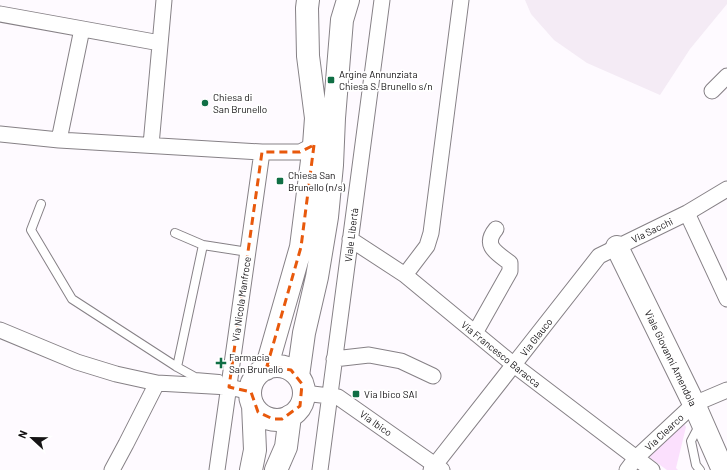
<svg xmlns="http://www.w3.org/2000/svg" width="727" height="470" font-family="Barlow,sans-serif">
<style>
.built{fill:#f4ebf5}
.green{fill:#fbe0fd}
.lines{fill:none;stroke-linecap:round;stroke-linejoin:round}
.lane-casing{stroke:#868186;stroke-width:10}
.street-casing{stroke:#868186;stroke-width:17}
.secondary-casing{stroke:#868186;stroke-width:24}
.lane{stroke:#fff;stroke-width:8}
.street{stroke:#fff;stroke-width:15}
.secondary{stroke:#fff;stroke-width:22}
.marked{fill:none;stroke:#e8590c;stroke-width:3;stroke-dasharray:8 5;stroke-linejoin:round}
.poi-dot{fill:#106f45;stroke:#fff;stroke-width:1.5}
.labels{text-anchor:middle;stroke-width:3.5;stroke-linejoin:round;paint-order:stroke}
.poi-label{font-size:10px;fill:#151315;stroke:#fff;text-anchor:start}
.street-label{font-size:10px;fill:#151315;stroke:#fff}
</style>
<rect width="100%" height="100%" fill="#fefaff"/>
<!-- built -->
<path class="built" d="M525,0H727V4L690,49L660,95L587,63L554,40L531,14Z"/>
<!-- green -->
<path class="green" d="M682,420L686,427L676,468L678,470H667L649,457Z"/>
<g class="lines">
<defs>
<path id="lane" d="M41,204L31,230L72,299L177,367L195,377L219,379
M175,233L203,245L248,252
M177,367L203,245
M700,424L691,441L696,465L700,470"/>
<path id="street" d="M0,14L160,43
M712,91L727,76
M0,134L59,140L262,152H300L314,145
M59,140L82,29
M151,145L164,0
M687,213L727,299
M350,239L405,275L514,365L652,470
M405,275L427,246L431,233L461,0
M0,330L77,362L116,374L157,383L229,387L251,392
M475,333L510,271V263C497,253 482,246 496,229
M334,359L369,355L401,361L433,376
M304,393L338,397L442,470
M112,470L126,444L157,383
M217,470L262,152
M320,470L382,0
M431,470L599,256L687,213L727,189
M627,470L636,458L694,404L727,390"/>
<path id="secondary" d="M617,247L694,404L723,470
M250 393a27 27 0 1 1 54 0a27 27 0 1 1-54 0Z
M266,369L301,247L314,145L316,118L308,56L307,8L308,0
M298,376L304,333L317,277L327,217L332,165L334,118L342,20L348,0
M251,470L255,450L253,405
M276,470L286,447L290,416"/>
</defs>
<!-- lane casing -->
<use href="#lane" class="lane-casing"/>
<!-- street casing -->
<use href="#street" class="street-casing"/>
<!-- secondary casing -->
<use href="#secondary" class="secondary-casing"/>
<!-- lane -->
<use href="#lane" class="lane"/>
<!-- street -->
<use href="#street" class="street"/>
<!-- secondary -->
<use href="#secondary" class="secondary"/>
</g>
<!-- marked area -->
<path class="marked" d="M314,145L301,247L267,366L291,370L302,384L300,406L282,419H273L258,412L251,392L229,387L262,152H300Z"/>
<!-- markers -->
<g class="poi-dot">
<rect x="327" y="76" width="8" height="8" rx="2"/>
<circle cx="205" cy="103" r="4"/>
<rect x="276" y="177" width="8" height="8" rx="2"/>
<path d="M219 357h4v4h4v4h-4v4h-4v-4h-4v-4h4z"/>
<rect x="352" y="390" width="8" height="8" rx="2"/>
</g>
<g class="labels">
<!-- poi labels -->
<g class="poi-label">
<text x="339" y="78">Argine Annunziata<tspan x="339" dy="12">Chiesa S. Brunello s/n</tspan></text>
<text x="213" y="101">Chiesa di<tspan x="213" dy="12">San Brunello</tspan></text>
<text x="288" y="179">Chiesa San<tspan x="288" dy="12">Brunello (n/s)</tspan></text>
<text x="229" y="361">Farmacia<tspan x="229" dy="12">San Brunello</tspan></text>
<text x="364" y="398">Via Ibico SAI</text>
</g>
<!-- street labels -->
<g class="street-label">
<text transform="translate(652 230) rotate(-26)" y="4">Via Sacchi</text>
<text transform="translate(351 235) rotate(-83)" y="4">Viale Libertà</text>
<text transform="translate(241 299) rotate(-82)" y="4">Via Nicola Manfroce</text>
<text transform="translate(536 337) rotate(-52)" y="4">Via Glauco</text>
<text transform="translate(501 354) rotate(39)" y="4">Via Francesco Baracca</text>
<text transform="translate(671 358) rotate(64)" y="4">Viale Giovanni Amendola</text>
<text transform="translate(376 423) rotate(35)" y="4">Via Ibico</text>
<text transform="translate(664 432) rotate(-43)" y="4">Via Clearco</text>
</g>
</g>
<!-- north arrow -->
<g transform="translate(32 438) rotate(292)" stroke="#ffffff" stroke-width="3" paint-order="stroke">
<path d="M0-3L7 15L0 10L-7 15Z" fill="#151315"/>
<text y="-6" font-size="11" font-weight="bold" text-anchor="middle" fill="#151315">N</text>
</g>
</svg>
